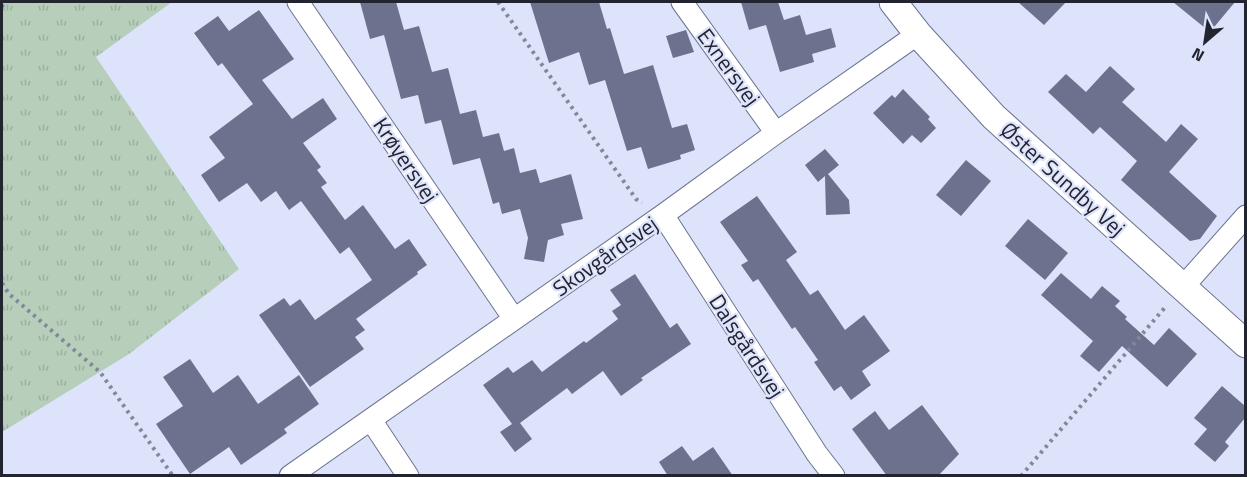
<svg xmlns="http://www.w3.org/2000/svg" width="1247" height="477" font-family="'Titillium Web',sans-serif">
<style>
.grass{fill:url(#grass-tufts)}
.building{fill:#6c728d}
.lines{fill:none;stroke-linecap:round;stroke-linejoin:round}
.minor-casing{stroke:#6e748f;stroke-width:23}
.tertiary-casing{stroke:#6e748f;stroke-width:29}
.path{stroke:#838799;stroke-width:4;stroke-dasharray:3 4.5;stroke-linecap:butt}
.minor{stroke:#fff;stroke-width:21}
.tertiary{stroke:#fff;stroke-width:27}
.labels{text-anchor:middle;stroke-width:4.5;stroke-linejoin:round;paint-order:stroke}
.street-label{font-size:22px;fill:#222530;stroke:#dee3fc}
</style>
<defs>
<pattern id="grass-tufts" width="24" height="20" patternUnits="userSpaceOnUse" patternTransform="scale(1.5)"><rect width="24" height="20" fill="#b6ceba"/><path d="M3 7l-1-3M5 7V3M7 7l1-3M15 17l-1-3M17 17v-4M19 17l1-3" fill="none" stroke="#9cb1a0"/></pattern>
</defs>
<rect width="100%" height="100%" fill="#dee3fc"/>
<!-- grass -->
<path class="grass" d="M2,2H172L96,57L239,269L129,354L2,432Z"/>
<!-- building -->
<path class="building" d="M360,2H396L404,30L419,26L432,72L448,68L460,114L476,110L483,137L499,133L504,151L514,148L520,173L536,169L540,183L571,174L583,219L561,224L564,235L548,240L544,262L524,259L528,238L520,209L502,214L499,202L493,204L480,158L453,165L441,120L425,124L418,95L401,99L384,35L370,39Z
M530,2H599L607,29L610,28L624,74L653,65L672,128L687,124L695,150L680,155L681,159L648,169L641,147L627,151L605,80L589,85L579,52L549,63Z
M741,2H778L784,20L800,15L806,35L831,28L836,47L812,54L814,62L780,72L766,25L749,30Z
M1018,2H1066L1044,25Z
M1173,2H1235L1210,32Z
M259,10L294,59L262,80L292,119L323,98L337,119L303,143L321,167L317,170L327,183L321,187L345,220L363,205L395,249L409,239L427,265L417,272L418,274L356,319L365,330L355,337L364,349L310,387L259,315L284,298L290,306L300,299L315,320L372,280L349,247L340,254L301,201L289,210L276,191L261,202L247,183L219,202L201,175L225,158L209,137L253,104L222,63L218,66L194,33L218,16L229,31Z
M686,30L694,52L673,58L666,36Z
M1110,66L1135,89L1122,102L1166,142L1181,124L1198,139L1169,172L1217,216L1200,239L1190,241L1121,180L1137,161L1100,127L1093,134L1048,92L1066,74L1086,92Z
M903,89L930,117L928,119L936,128L921,143L912,135L903,144L873,113L892,95L895,98Z
M825,149L839,165L828,174L849,200L850,214L826,215L825,176L818,182L805,165Z
M966,160L991,181L961,216L936,195Z
M757,196L797,252L786,260L810,295L818,290L845,330L864,315L890,351L862,371L871,385L851,400L841,386L834,391L814,362L818,360L795,327L792,329L758,279L753,282L741,265L748,261L720,222Z
M1028,219L1068,253L1045,280L1005,246Z
M1061,273L1091,299L1102,286L1120,301L1115,306L1127,317L1125,319L1154,345L1169,328L1197,354L1167,387L1122,346L1099,372L1080,356L1093,341L1041,295Z
M635,274L670,328L677,323L691,344L641,378L643,380L621,396L603,371L572,394L567,388L520,423L532,439L515,452L500,432L512,424L483,385L508,367L513,373L532,360L542,372L584,341L586,343L618,319L612,311L621,305L610,290Z
M190,359L213,393L238,375L258,404L299,375L319,404L284,429L287,433L241,465L229,447L190,474L156,424L183,406L163,377Z
M1222,386L1245,406V418L1225,442L1229,446L1215,462L1194,444L1207,429L1194,418Z
M922,405L959,454L938,476H887L852,429L875,411L889,430Z
M682,446L693,461L713,447L733,476H668L659,462Z"/>
<g class="lines">
<defs>
<path id="minor" d="M298,2L514,319
M682,2L776,133
M663,215L817,454L834,476
M1182,288L1246,216
M371,420L408,476
M290,476L663,215L776,133L918,34"/>
<path id="tertiary" d="M893,2L918,34L994,117L1246,344"/>
</defs>
<!-- minor casing -->
<use href="#minor" class="minor-casing"/>
<!-- tertiary casing -->
<use href="#tertiary" class="tertiary-casing"/>
<!-- path -->
<path class="path" d="M498,2L636,199L642,203
M2,7L4,2
M2,283L9,294L100,372L173,476
M1021,476L1167,305"/>
<!-- minor -->
<use href="#minor" class="minor"/>
<!-- tertiary -->
<use href="#tertiary" class="tertiary"/>
</g>
<g class="labels">
<!-- street labels -->
<g class="street-label">
<text transform="translate(729 67) rotate(54)" y="8">Exnersvej</text>
<text transform="translate(406 160) rotate(56)" y="8">Krøyersvej</text>
<text transform="translate(1063 179) rotate(42)" y="8">Øster Sundby Vej</text>
<text transform="translate(605 256) rotate(-35)" y="8">Skovgårdsvej</text>
<text transform="translate(747 346) rotate(57)" y="8">Dalsgårdsvej</text>
</g>
</g>
<!-- border -->
<rect width="1247" height="477" fill="none" stroke="#222530" stroke-width="6"/>
<!-- north arrow -->
<g transform="translate(1205 42) rotate(209)" stroke="#dee3fc" stroke-width="4.5" paint-order="stroke">
<path d="M0-4.5L10 22L0 15L-10 22Z" fill="#222530"/>
<text y="-9" font-size="16" font-weight="bold" text-anchor="middle" fill="#222530">N</text>
</g>
</svg>
